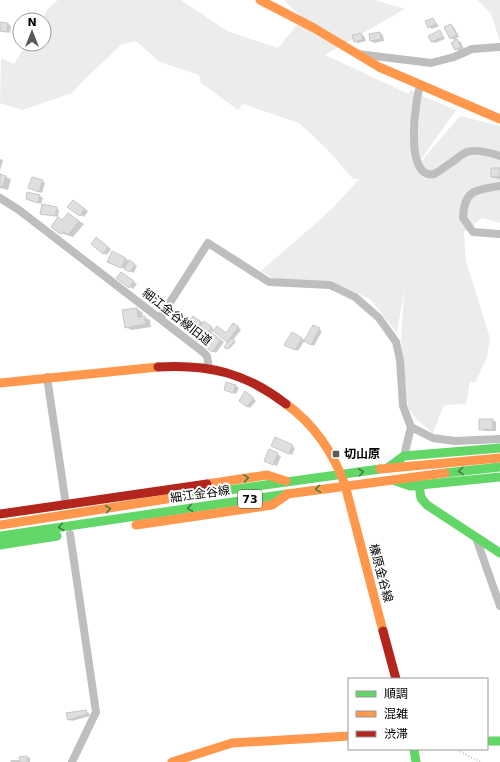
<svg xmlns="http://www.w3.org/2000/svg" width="500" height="762" font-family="'DejaVu Sans','Noto Sans JP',sans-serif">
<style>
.green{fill:#ececec}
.shadow{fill:#0003}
.building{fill:#dfdfdf;stroke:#c7c7c7}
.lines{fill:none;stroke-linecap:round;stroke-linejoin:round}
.path{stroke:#b9b9b9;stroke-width:1.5;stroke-dasharray:1 2;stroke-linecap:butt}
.street{stroke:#bebebe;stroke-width:8}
.fast{stroke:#63d668;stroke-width:9}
.slow{stroke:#ff974d;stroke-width:9}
.jam{stroke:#b3261e;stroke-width:9}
.oneway{stroke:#3b803e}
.poi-dot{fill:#595959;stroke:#fff;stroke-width:1.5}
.labels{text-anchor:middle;stroke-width:4;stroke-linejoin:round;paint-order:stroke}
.shield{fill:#fff;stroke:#4c4c4c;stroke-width:1}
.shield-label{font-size:11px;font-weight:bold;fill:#000}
.street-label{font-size:12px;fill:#000;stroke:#fff}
.poi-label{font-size:12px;font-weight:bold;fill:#000;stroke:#fff;text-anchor:start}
</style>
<rect width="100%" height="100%" fill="#fff"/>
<!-- green -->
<path class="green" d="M58,0H181L227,31L278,48L297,25L301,16L284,1L286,0H375L405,9L325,55L409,94L410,89L415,93L456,110L412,172L460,116L500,126V223L482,218L464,232L466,261L490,338L487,358L475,383L470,382L466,404L444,405L433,433L416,419L408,407L401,340L404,290L397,333L370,299L334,283L274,279L261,271L332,209L359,179H353L326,148L299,123L243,104L238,110L201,83L199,75L160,62L136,41L122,44L83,81L72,93L23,110L0,103L1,58L14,64L26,44H44V20H41L48,9Z
M478,0H500V42L491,14Z"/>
<!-- shadow -->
<path class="shadow" d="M433,19L439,26L432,29L429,27Z
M8,24L11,26L10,33L0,31V25Z
M451,25L454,27L459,37L455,39L461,42L464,49L459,51L455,49L456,41L451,38Z
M440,31L445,39L435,43L432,42Z
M380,33L383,35L384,41L374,43L371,41Z
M361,34L364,36L366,41L358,43L354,41Z
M0,159L3,160L0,171Z
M500,169V179L492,177Z
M0,175L11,179L8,190L0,188Z
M42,181L45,183L42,193L29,188Z
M40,196L43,198L41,204L27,199Z
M76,203L88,211L84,217L69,207Z
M56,208L59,210L58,217L42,213Z
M73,217L84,224L73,237L61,233L63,221Z
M100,240L111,249L107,255L103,253Z
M126,259L137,266L134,273L112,263Z
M124,275L137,284L133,289L117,278Z
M137,309L142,312L143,317L150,320L151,327L131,330L126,327Z
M197,319L215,330L227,333L237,326L241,330L233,340L236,342L229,349L226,347L229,342L213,330L211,333L224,342L216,353L212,351L209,337L199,330L194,336L191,334Z
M313,326L322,331L314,346L305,341Z
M292,333L305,340L298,351L286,344Z
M236,386L239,388L236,394L228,391Z
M249,394L256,401L250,408L247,406Z
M493,420L496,422V431H484L480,429Z
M292,446L295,448L292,455L276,448Z
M270,451L281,456L277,466L268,462Z
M86,711L89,713L90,716L72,721L68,719Z
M27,757L30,758V762H11L10,760H21Z"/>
<!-- building -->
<path class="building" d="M433,18L436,24L428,28L425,21Z
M0,22L8,23L7,32L0,31Z
M451,24L457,35L450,39L444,27Z
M440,30L443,37L431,42L428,36Z
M380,32L381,39L370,41L369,34Z
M361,33L363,40L354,42L352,35Z
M457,39L461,47L455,50L451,43Z
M491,168H500V177H491Z
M0,174L6,176L3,187H0Z
M32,177L43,180L39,192L28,188Z
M27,192L40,195L38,203L26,199Z
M73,200L85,209L80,216L67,207Z
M42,204L57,207L55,216L40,214Z
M68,213L79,221L68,235L64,232L60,234L51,227L58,217L62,220Z
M96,237L108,247L103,254L91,244Z
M112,251L126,258L121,268L107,262Z
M129,260L135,264L130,272L124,269Z
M121,272L134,281L129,288L116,278Z
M137,308L138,317L145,316L146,324L125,328L122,310Z
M193,316L201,322L191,335L183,329Z
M204,321L212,327L205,336L198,330Z
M233,323L239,327L227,342L213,331L217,326L226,333Z
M313,325L320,328L311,345L304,341Z
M211,332L221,340L212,352L202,344Z
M292,332L302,338L295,350L284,345Z
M231,338L235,341L227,349L224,347Z
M226,382L236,385L233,393L224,390Z
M245,391L254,398L247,407L239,401Z
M479,419H493V429L479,430Z
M275,437L293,445L289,454L271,446Z
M269,449L278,453L273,465L264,461Z
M86,710L87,714L68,720L66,713Z
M27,756L28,762H20L19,757Z"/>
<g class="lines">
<!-- path -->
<path class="path" d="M455,749L481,762"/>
<!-- street -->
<path class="street" d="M358,54L431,63L454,57L472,49L500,47
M420,86C415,101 404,180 434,174C439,172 445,167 449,164C455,161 461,154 467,152C476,149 491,153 500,156
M500,186C475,190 464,190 463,218L473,232L500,234
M0,198L19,210L203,352L207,356L209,368
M160,318L208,243L269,282L330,285L355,297L379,318L396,342L400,360L403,406L411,427L404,456
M47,377L66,505
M411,427L433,438L455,441L500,439
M70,534L96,712L72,762
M476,538L500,606"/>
<!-- fast -->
<path class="fast" d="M389,467L404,456L500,448
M445,473L500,467
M393,480L410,486L500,477
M419,485L421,498L427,505L500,553
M186,496L380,469
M0,536L287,494
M0,545L57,536
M487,741H500
M414,749L416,762"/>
<!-- slow -->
<path class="slow" d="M260,0L314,28L379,67L500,119
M0,383L158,367
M286,404C315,425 333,452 345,485L383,631
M380,469L500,458
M207,484L267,475L286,481
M287,494L445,473
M0,525L186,496
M136,525L272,505L288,494
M172,762L232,743L349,736"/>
<!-- jam -->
<path class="jam" d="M158,367C209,364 246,373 286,404
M0,514L207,484
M383,631L396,679"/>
</g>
<!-- one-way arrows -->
<defs><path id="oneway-chevron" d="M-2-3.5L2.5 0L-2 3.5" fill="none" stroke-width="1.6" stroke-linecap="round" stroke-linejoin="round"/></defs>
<g class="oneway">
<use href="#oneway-chevron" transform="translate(461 471) rotate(175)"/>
<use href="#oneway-chevron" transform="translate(361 472) rotate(-7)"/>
<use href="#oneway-chevron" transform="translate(246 478) rotate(-9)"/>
<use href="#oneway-chevron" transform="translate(318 489) rotate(171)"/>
<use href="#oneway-chevron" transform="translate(190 508) rotate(172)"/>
<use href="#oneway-chevron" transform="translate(108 509) rotate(-8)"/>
<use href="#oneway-chevron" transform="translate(61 527) rotate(172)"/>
</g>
<!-- markers -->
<rect class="poi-dot" x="332" y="450" width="8" height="8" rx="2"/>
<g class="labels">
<!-- shield labels -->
<rect class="shield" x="238" y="490" width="24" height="18" rx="3"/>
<g class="shield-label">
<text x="250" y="503">73</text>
</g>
<!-- street labels -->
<g class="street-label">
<text transform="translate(177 317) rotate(38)" y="4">細江金谷線旧道</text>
<text transform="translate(200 494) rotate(-8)" y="4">細江金谷線</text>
<text transform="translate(381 573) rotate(75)" y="4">榛原金谷線</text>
</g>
<!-- poi labels -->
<g class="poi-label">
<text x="344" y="458">切山原</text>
</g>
</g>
<!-- legend -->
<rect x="348" y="678" width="140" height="72" fill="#ffffff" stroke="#999999"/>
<rect x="356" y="691" width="20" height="6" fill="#63d668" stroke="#999999"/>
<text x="384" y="698" font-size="12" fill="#000000">順調</text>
<rect x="356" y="711" width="20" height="6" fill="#ff974d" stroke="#999999"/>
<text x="384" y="718" font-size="12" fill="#000000">混雑</text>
<rect x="356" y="731" width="20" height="6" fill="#b3261e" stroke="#999999"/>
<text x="384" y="738" font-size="12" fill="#000000">渋滞</text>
<!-- north arrow -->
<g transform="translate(32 32)"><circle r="19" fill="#ffffff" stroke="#999999"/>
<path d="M0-3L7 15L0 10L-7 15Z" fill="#595959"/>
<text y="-6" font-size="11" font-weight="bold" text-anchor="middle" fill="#000000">N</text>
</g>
</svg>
